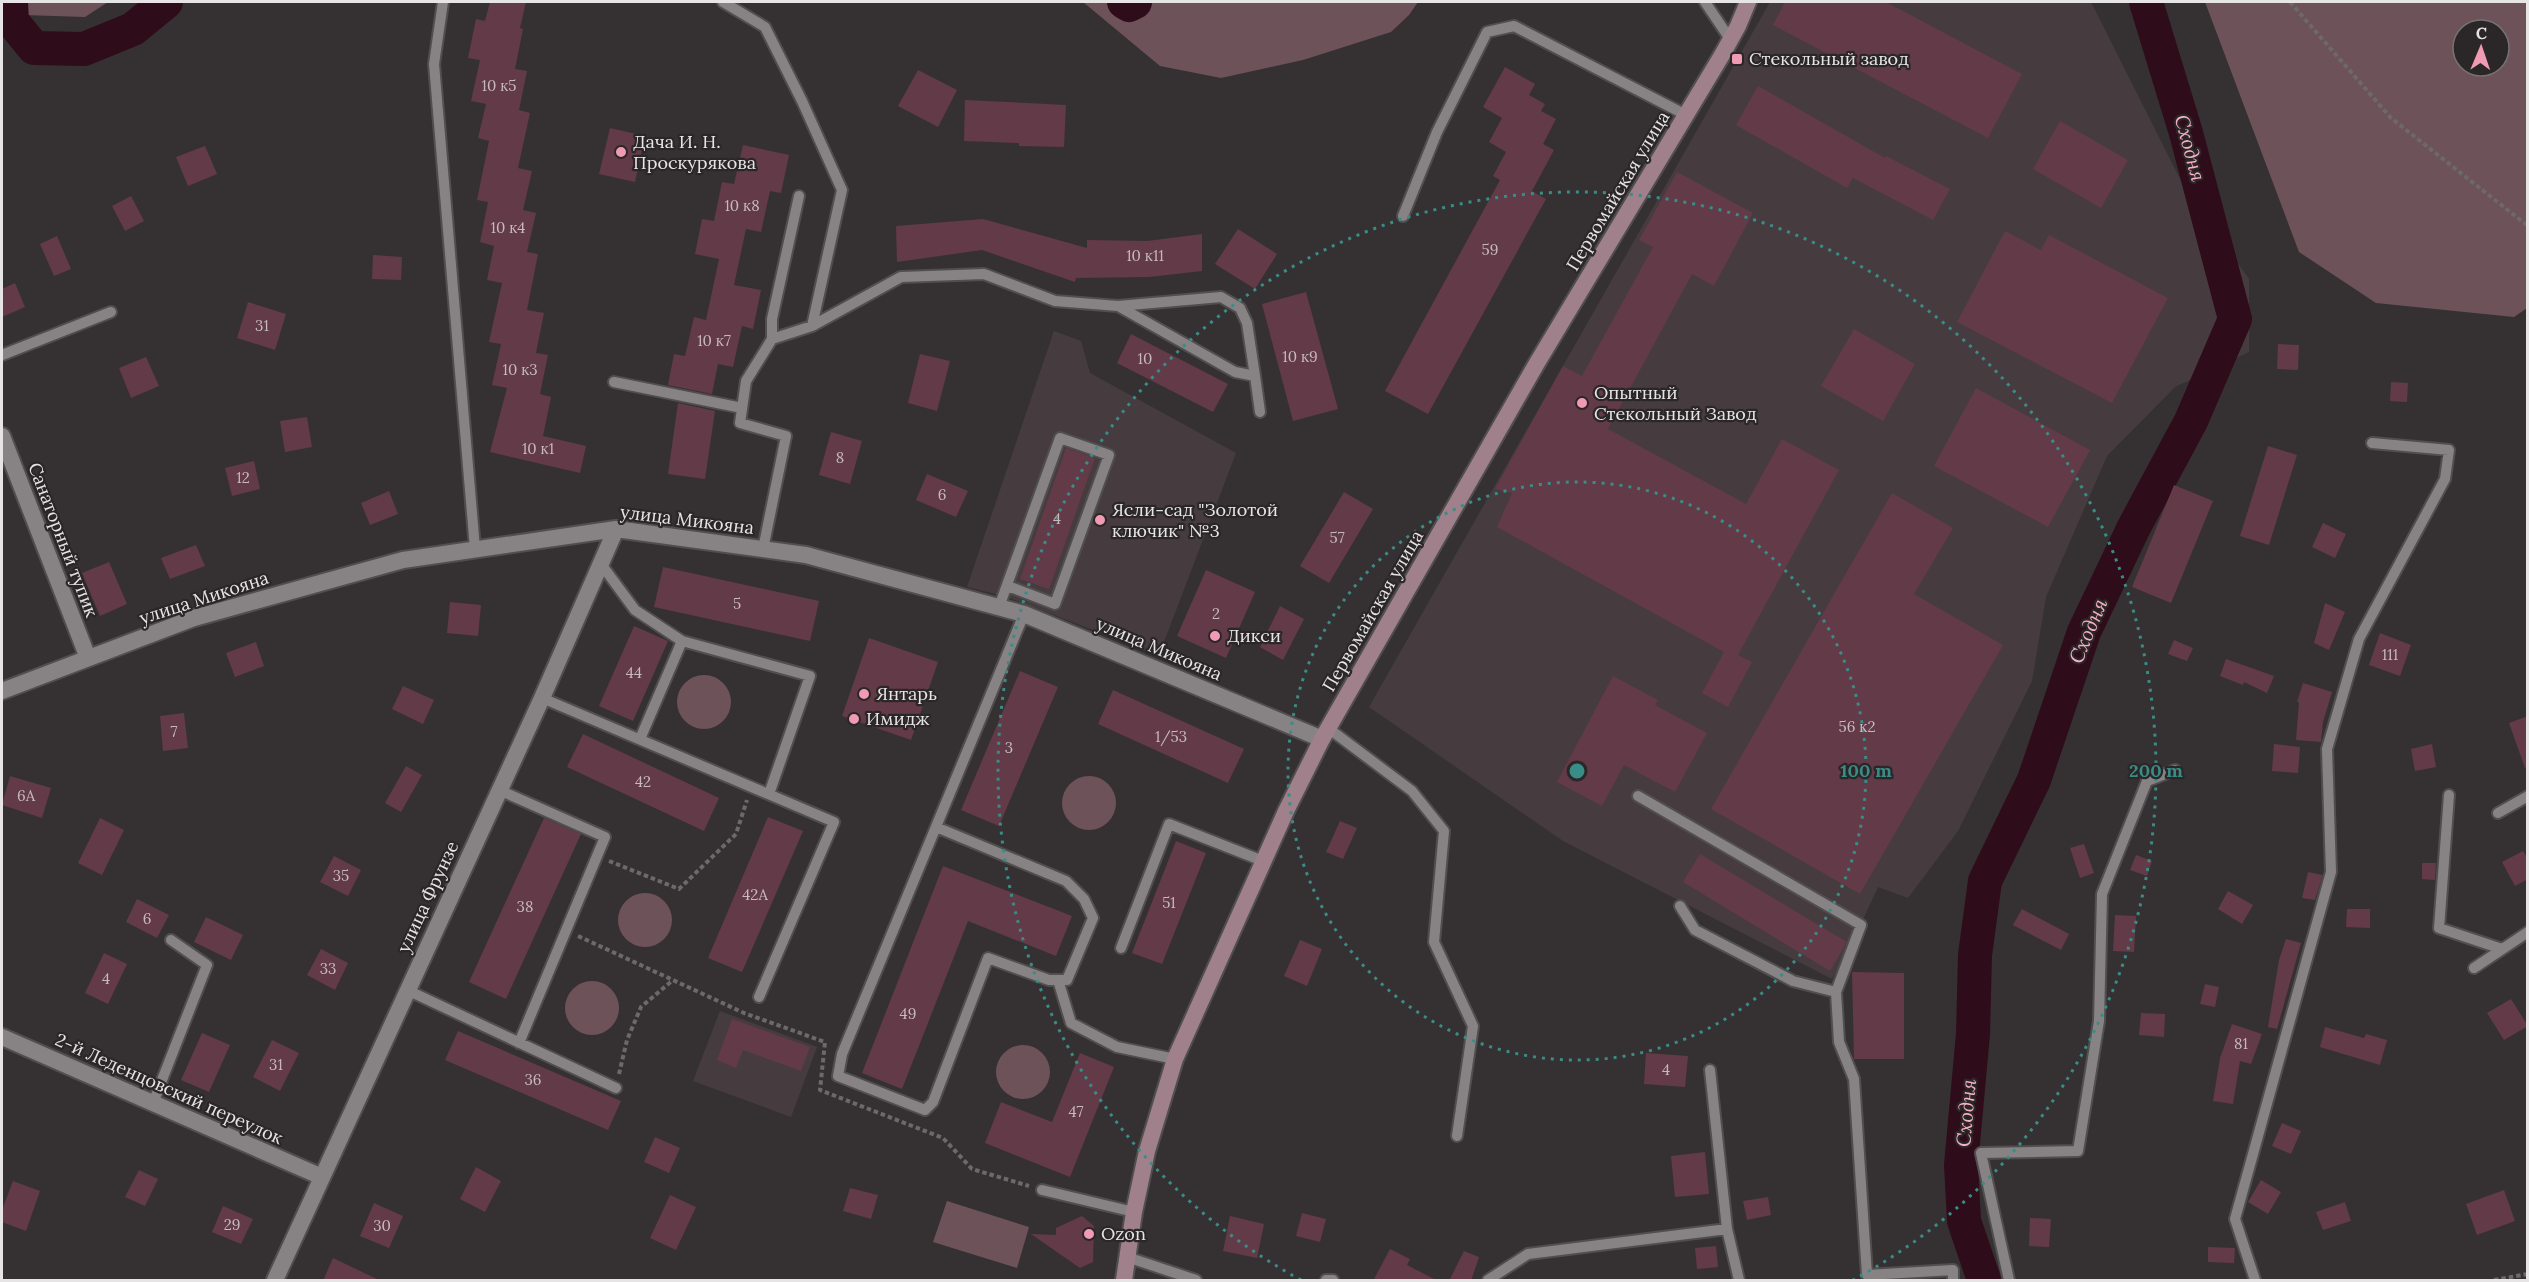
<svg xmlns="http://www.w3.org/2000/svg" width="2529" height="1282" font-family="Lora,serif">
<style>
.built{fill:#463c3f}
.green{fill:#6e525a;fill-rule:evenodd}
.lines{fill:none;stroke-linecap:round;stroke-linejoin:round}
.river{stroke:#2f0c19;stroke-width:34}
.building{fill:#633a47}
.service-casing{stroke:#514e4f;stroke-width:14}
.minor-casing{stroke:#514e4f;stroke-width:20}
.secondary-casing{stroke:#514e4f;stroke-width:20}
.path{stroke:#6d696a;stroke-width:4;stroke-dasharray:4.5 3;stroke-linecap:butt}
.service{stroke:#878384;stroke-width:10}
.minor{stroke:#878384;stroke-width:16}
.secondary{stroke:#a0818b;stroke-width:16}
.ring{fill:none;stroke:#3a8c86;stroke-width:3;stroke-dasharray:3 6}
.poi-dot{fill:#f09ab4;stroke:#2b2728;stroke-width:2}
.labels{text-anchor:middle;stroke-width:4.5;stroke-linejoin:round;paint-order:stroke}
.number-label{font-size:15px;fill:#c6babe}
.poi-label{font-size:18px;fill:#e7e4e5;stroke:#2b2728;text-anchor:start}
.street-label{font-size:18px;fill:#e7e4e5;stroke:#2b2728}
.water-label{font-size:20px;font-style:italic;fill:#f8aec4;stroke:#2b2728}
.centre{fill:#3a8c86;stroke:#2b2728;stroke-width:3}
.ring-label{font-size:18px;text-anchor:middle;font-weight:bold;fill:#3a8c86;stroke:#2b2728;stroke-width:4.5;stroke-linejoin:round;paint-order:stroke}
</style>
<rect width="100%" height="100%" fill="#353132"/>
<!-- built -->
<path class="built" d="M1770,2H2091L2185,189L2249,279V352L2175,387L2107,456L2046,597L2032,681L1958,831L1908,898L1878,887L1851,945L1832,979L1563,841L1369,707Z
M1054,331L1081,341L1090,373L1236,453L1159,655L1004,596L967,587Z
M720,1011L817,1047L791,1117L693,1081Z"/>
<!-- green -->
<path class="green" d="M21,2H108L85,17L24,15Z
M1083,2H1418L1409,15L1391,32L1303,60L1221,78L1160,66Z
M2205,2H2527V308L2514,317L2376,303L2299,252ZM2463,30H2499V66H2463Z
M677 702a27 27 0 1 1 54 0a27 27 0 1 1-54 0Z
M1062 803a27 27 0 1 1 54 0a27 27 0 1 1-54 0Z
M618 920a27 27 0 1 1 54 0a27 27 0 1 1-54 0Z
M565 1008a27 27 0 1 1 54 0a27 27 0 1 1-54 0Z
M996 1072a27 27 0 1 1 54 0a27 27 0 1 1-54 0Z
M947,1201L1029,1227L1017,1268L933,1242Z"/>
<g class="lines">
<!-- river -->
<path class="river" d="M11,2L12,21L34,48L84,49L133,29L166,2
M1124,2L1129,5L1135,2
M1984,1280L1964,1221L1961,1165L1973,1034L1975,955L1985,881L2034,780L2084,632L2134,527L2191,421L2235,319L2186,133L2146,2"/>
</g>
<!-- building -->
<path class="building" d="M490,2H526L520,28L523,29L515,69L527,71L519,110L530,113L518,168L532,171L523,210L536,213L527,252L538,254L527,310L544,313L536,353L548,355L540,394L551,397L543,436L586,446L580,473L490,452L507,388L492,385L501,344L489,342L502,283L487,280L494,246L480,242L488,202L477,200L489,141L478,138L486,104L471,101L480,60L468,58L476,19L485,21Z
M1785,2H1886L2022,74L1988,138L1773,25Z
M1505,67L1535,84L1529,95L1545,104L1541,111L1556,119L1543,144L1554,150L1532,191L1546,199L1428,414L1385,391L1500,180L1493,176L1506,152L1489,142L1502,118L1483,107Z
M918,70L957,90L938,127L898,106Z
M1758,86L1885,158L1886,156L1950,189L1933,220L1853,178L1847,188L1736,125Z
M965,100L1066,105L1064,147L1019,146V143L964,141Z
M2060,121L2128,160L2101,208L2033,169Z
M610,128L645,136L635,182L599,174Z
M743,145L789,155L781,193L770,191L761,232L746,229L734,285L761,290L753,329L742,326L733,367L718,364L712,394L668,385L674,354L685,356L694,317L706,320L719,259L695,254L702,219L714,221L722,182L734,184Z
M205,146L217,174L188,186L176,157Z
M1677,172L1753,213L1714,286L1692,274L1608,429L1746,504L1782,439L1839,470L1738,655L1752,662L1728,707L1702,693L1724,652L1497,527L1512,493L1495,489L1563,366L1582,376L1653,247L1639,240Z
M131,196L144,221L125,231L112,206Z
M983,219L1087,248V240L1147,241L1202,234V271L1149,277L1076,278L1075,282L982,250L897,262L896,226Z
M1238,229L1277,254L1255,289L1215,264Z
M2005,231L2041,250L2049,235L2168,298L2112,403L1957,322Z
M57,236L71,269L54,276L40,244Z
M373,255L402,257L401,280L372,279Z
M15,283L25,307L2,317V289Z
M1306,292L1338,409L1293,421L1262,304Z
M248,302L286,314L275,350L237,338Z
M1854,329L1915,364L1883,421L1821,386Z
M1131,334L1228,384L1213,412L1117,363Z
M2278,344L2299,345L2298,370L2277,369Z
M920,354L950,361L937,411L908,403Z
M146,357L159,386L131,398L119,368Z
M2391,382L2408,383L2407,402L2390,401Z
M1976,388L2090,450L2048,527L1934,466Z
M678,403L715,411L705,479L668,474Z
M307,417L312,447L285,452L280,421Z
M831,432L862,441L850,484L819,475Z
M2268,446L2297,455L2269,545L2240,536Z
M1066,448L1095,458L1049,589L1020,579Z
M254,461L260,489L232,496L225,468Z
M927,474L968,491L956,517L916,500Z
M2174,485L2213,501L2171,603L2132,587Z
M389,491L398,514L370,525L361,503Z
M1344,492L1373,509L1329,583L1300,566Z
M1892,493L1953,528L1914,594L2003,645L1860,894L1711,809Z
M2323,523L2346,534L2335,558L2312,547Z
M196,545L205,566L170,579L161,558Z
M109,562L127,604L100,616L82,573Z
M663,567L819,601L810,641L654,607Z
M1206,570L1255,592L1226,658L1177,636Z
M450,602L481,605L478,636L447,633Z
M2325,603L2345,612L2329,650L2314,643Z
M1280,606L1304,619L1283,660L1260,647Z
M634,626L668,641L633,721L599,706Z
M2380,633L2411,645L2400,676L2369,665Z
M869,638L938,662L911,740L842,716Z
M2174,640L2193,648L2187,661L2168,654Z
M256,642L264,666L235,677L226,653Z
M2226,659L2274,676L2267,693L2244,682L2243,685L2220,676Z
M1020,671L1058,687L999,826L961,810Z
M1613,676L1658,700L1655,705L1707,733L1675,792L1624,765L1602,806L1557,782Z
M2303,683L2332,692L2323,722L2321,742L2296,740L2299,702H2297Z
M403,686L434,700L423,724L392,709Z
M1113,690L1244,749L1228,783L1098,724Z
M184,713L188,748L163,751L160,716Z
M2528,716V767L2525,768L2509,723Z
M583,734L719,798L704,831L567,767Z
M2274,744L2300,747L2298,773L2272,771Z
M2432,744L2436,767L2415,771L2411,749Z
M406,766L422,775L401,812L385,803Z
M10,776L51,788L42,818L2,805Z
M768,817L803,831L742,972L708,958Z
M100,818L124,830L102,875L78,863Z
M544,818L581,834L506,999L469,982Z
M1340,821L1357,828L1343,859L1326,852Z
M1176,841L1206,853L1162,964L1132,953Z
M2084,844L2094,873L2080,878L2070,848Z
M2523,851L2528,859V879L2515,886L2502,862Z
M1700,854L1847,942L1830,971L1683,882Z
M2136,855L2152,861L2147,876L2130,870Z
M334,856L361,870L348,896L320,882Z
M2422,863H2436L2435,880L2422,879Z
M943,866L1072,916L1056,956L968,921L902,1089L862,1073Z
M2308,872L2323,875L2315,900L2302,898Z
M2228,891L2253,905L2242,924L2218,909Z
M137,899L169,915L157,938L126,922Z
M2022,909L2069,934L2061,950L2013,925Z
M2347,909H2370V928L2346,927Z
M2115,915L2136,916L2134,952L2113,951Z
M206,917L243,935L231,960L194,942Z
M2286,939L2301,943L2277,1029L2268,1027L2279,960Z
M1300,940L1322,949L1307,986L1284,976Z
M321,949L348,963L335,990L307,975Z
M104,953L127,964L108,1004L85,993Z
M1852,972L1904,973V1059H1854Z
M2205,984L2219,987L2215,1007L2200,1004Z
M2511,999L2528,1026L2504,1040L2487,1013Z
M2141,1013L2165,1014L2164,1037L2139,1035Z
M732,1019L810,1047L801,1071L743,1050L736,1068L717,1060Z
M2232,1024L2262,1034L2251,1064L2240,1061L2233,1104L2213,1101L2220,1058Z
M2325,1027L2364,1038L2366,1034L2387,1040L2380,1065L2320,1047Z
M458,1031L621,1101L608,1130L445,1060Z
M202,1033L230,1045L209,1092L181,1080Z
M272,1040L299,1053L280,1091L253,1077Z
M1080,1053L1114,1067L1070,1177L985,1143L1001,1102L1052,1122Z
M1646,1053L1688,1056L1685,1087L1644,1084Z
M2282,1123L2301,1131L2291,1154L2272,1146Z
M655,1137L680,1148L669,1173L644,1162Z
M1705,1152L1709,1194L1675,1197L1671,1156Z
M476,1167L501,1181L485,1212L460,1199Z
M139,1170L158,1179L145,1206L125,1197Z
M2261,1180L2281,1192L2268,1214L2248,1202Z
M13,1181L40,1191L26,1231L2,1222V1210Z
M850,1188L878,1195L871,1219L843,1211Z
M2504,1190L2515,1221L2477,1235L2466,1204Z
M670,1195L696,1207L676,1250L650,1238Z
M1768,1197L1771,1215L1747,1220L1743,1201Z
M2345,1202L2351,1221L2323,1230L2316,1212Z
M374,1203L403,1216L389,1248L360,1236Z
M223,1206L253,1219L241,1244L212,1232Z
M1302,1213L1326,1219L1320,1242L1296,1236Z
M1082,1216L1094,1226L1093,1262L1080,1268L1031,1234L1056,1235V1228Z
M1230,1216L1264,1224L1257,1258L1223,1251Z
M2030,1218L2051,1219L2049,1247L2029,1246Z
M1716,1246L1718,1267L1697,1269L1695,1248Z
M2208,1247L2235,1248L2234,1263L2208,1262Z
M1390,1249L1410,1259L1407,1265L1438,1281H1373Z
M1464,1251L1479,1257L1471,1281H1449Z
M333,1258L381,1281H323Z"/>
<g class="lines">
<defs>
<path id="service" d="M443,2L434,64L475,549
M723,2L765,27L802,101L842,190L812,326
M1705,2L1730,39
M1403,216L1437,132L1487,32L1514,26L1686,115
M772,339V319L799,196
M2,355L111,312
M1255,376L1260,412
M614,382L742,408
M763,549L786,436L740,423L746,381L772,339L812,326L901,277L984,274L1055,301L1118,306L1235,372L1255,376L1247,323L1240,308L1221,297L1118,306
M601,564L635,610L682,641
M999,607L1060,438L1109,455L1055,604L1008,586
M542,698L834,822L759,997
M1328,728L1412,791L1444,831L1434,942L1473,1026L1457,1136
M640,739L682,641L810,676L769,794
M499,790L605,837L519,1043
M2449,795L2439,928L2502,949
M1638,796L1861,925L1836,992
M2498,813L2528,796
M936,827L1066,881L1084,899L1093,918L1067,980H1049L988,958L933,1102L925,1110L838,1076L842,1054L1024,614
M1680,906L1695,930L1793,981L1836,992L1839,1042L1854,1079L1867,1275L1953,1270V1280
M1121,948L1169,824L1263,861
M2474,968L2528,932
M1058,980L1071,1023L1117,1047L1175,1059
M407,990L616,1088
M1710,1070L1727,1229L1739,1280
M153,1103L207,965L171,940
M1042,1190L1134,1212
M1127,1257L1196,1280
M1326,1280H1333
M1488,1280L1528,1254L1727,1229
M2009,1280L1981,1153L2078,1151L2099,1021L2102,894L2147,781L2175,770
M2255,1280L2235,1219L2331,872L2327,749L2359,639L2445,479L2449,450L2372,443"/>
<path id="minor" d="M2,436L88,658
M2,691L194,618L403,560L616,529L806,555L1024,614L1322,739
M2,1037L322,1177
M275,1280L542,698L616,529"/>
<path id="secondary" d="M1124,1280L1134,1212L1147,1151L1175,1059L1286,811L1322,739L1537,363L1722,55L1738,26L1748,2"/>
</defs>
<!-- service casing -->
<use href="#service" class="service-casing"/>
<!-- minor casing -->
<use href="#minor" class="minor-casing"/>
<!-- secondary casing -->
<use href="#secondary" class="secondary-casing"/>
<!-- path -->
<path class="path" d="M2290,2L2391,118L2528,226
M609,861L679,889L736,834L747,800
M578,936L744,1013L825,1042L820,1090L943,1138L972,1169L1029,1186
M619,1074L627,1040L641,1007L673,980
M2494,1280L2528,1274"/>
<!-- service -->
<use href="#service" class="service"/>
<!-- minor -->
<use href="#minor" class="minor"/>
<!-- secondary -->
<use href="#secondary" class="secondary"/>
</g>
<!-- distance rings -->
<g class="ring">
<circle cx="1577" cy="771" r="289"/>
<path d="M1301 1280A579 579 0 1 1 1853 1280"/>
</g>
<!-- markers -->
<g class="poi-dot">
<rect x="1731" y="53" width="12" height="12" rx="3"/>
<circle cx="621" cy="152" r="6"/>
<circle cx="1582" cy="403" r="6"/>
<circle cx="1100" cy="520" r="6"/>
<circle cx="1215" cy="636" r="6"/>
<circle cx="864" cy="694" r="6"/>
<circle cx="854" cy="719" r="6"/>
<circle cx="1089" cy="1234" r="6"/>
</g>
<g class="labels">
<!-- number labels -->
<g class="number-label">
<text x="499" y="91">10 к5</text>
<text x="742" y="211">10 к8</text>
<text x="508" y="233">10 к4</text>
<text x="1490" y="255">59</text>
<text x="1145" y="261">10 к11</text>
<text x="262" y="331">31</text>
<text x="714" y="346">10 к7</text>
<text x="1300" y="362">10 к9</text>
<text x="1145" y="364">10</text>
<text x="520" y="375">10 к3</text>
<text x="538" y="454">10 к1</text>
<text x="840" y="463">8</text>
<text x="243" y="483">12</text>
<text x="942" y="500">6</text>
<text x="1057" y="524">4</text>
<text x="1337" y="543">57</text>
<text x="737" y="609">5</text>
<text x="1216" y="619">2</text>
<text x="2390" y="660">111</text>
<text x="634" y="678">44</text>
<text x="1857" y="732">56 к2</text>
<text x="174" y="737">7</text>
<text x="1171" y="742">1/53</text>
<text x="1009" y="753">3</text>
<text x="643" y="787">42</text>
<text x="26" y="801">6А</text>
<text x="341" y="881">35</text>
<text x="755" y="900">42А</text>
<text x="1169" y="908">51</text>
<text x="525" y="912">38</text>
<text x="147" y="924">6</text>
<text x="328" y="974">33</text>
<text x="106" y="984">4</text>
<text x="908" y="1019">49</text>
<text x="2241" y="1049">81</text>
<text x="276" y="1070">31</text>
<text x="1666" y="1075">4</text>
<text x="533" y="1085">36</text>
<text x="1076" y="1117">47</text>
<text x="232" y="1230">29</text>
<text x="382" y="1231">30</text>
</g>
<!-- poi labels -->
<g class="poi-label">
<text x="1749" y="65">Стекольный завод</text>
<text x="633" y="148">Дача И. Н.<tspan x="633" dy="21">Проскурякова</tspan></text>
<text x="1594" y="399">Опытный<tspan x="1594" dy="21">Стекольный Завод</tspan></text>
<text x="1112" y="516">Ясли-сад "Золотой<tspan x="1112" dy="21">ключик" №3</tspan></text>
<text x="1227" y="642">Дикси</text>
<text x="876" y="700">Янтарь</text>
<text x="866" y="725">Имидж</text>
<text x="1101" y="1240">Ozon</text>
</g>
<!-- street labels -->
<g class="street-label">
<text transform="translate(1618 191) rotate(-59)" y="6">Первомайская улица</text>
<text transform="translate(687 520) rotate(7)" y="6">улица Микояна</text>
<text transform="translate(63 540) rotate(69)" y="6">Санаторный тупик</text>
<text transform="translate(204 598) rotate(-18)" y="6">улица Микояна</text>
<text transform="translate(1373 611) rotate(-60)" y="6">Первомайская улица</text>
<text transform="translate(1159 649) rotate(23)" y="6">улица Микояна</text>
<text transform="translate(428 897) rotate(-65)" y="6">улица Фрунзе</text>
<text transform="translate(169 1089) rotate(24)" y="6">2-й Леденцовский переулок</text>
</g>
<!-- water labels -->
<g class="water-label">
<text transform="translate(2190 148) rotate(75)" y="7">Сходня</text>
<text transform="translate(2088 631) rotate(-67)" y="7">Сходня</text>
<text transform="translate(1966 1113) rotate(-85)" y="7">Сходня</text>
</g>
</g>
<circle cx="1577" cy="771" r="9" class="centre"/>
<g class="ring-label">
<text x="1866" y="777">100 m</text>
<text x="2156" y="777">200 m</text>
</g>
<!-- border -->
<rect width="2529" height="1282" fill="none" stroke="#e7e4e5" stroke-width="6"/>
<!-- north arrow -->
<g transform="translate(2481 48) rotate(2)"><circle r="28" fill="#2b2728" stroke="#767374" stroke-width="1.5"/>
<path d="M0-4.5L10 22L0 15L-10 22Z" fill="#f09ab4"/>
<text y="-9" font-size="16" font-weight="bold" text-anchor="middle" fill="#e7e4e5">С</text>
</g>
</svg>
